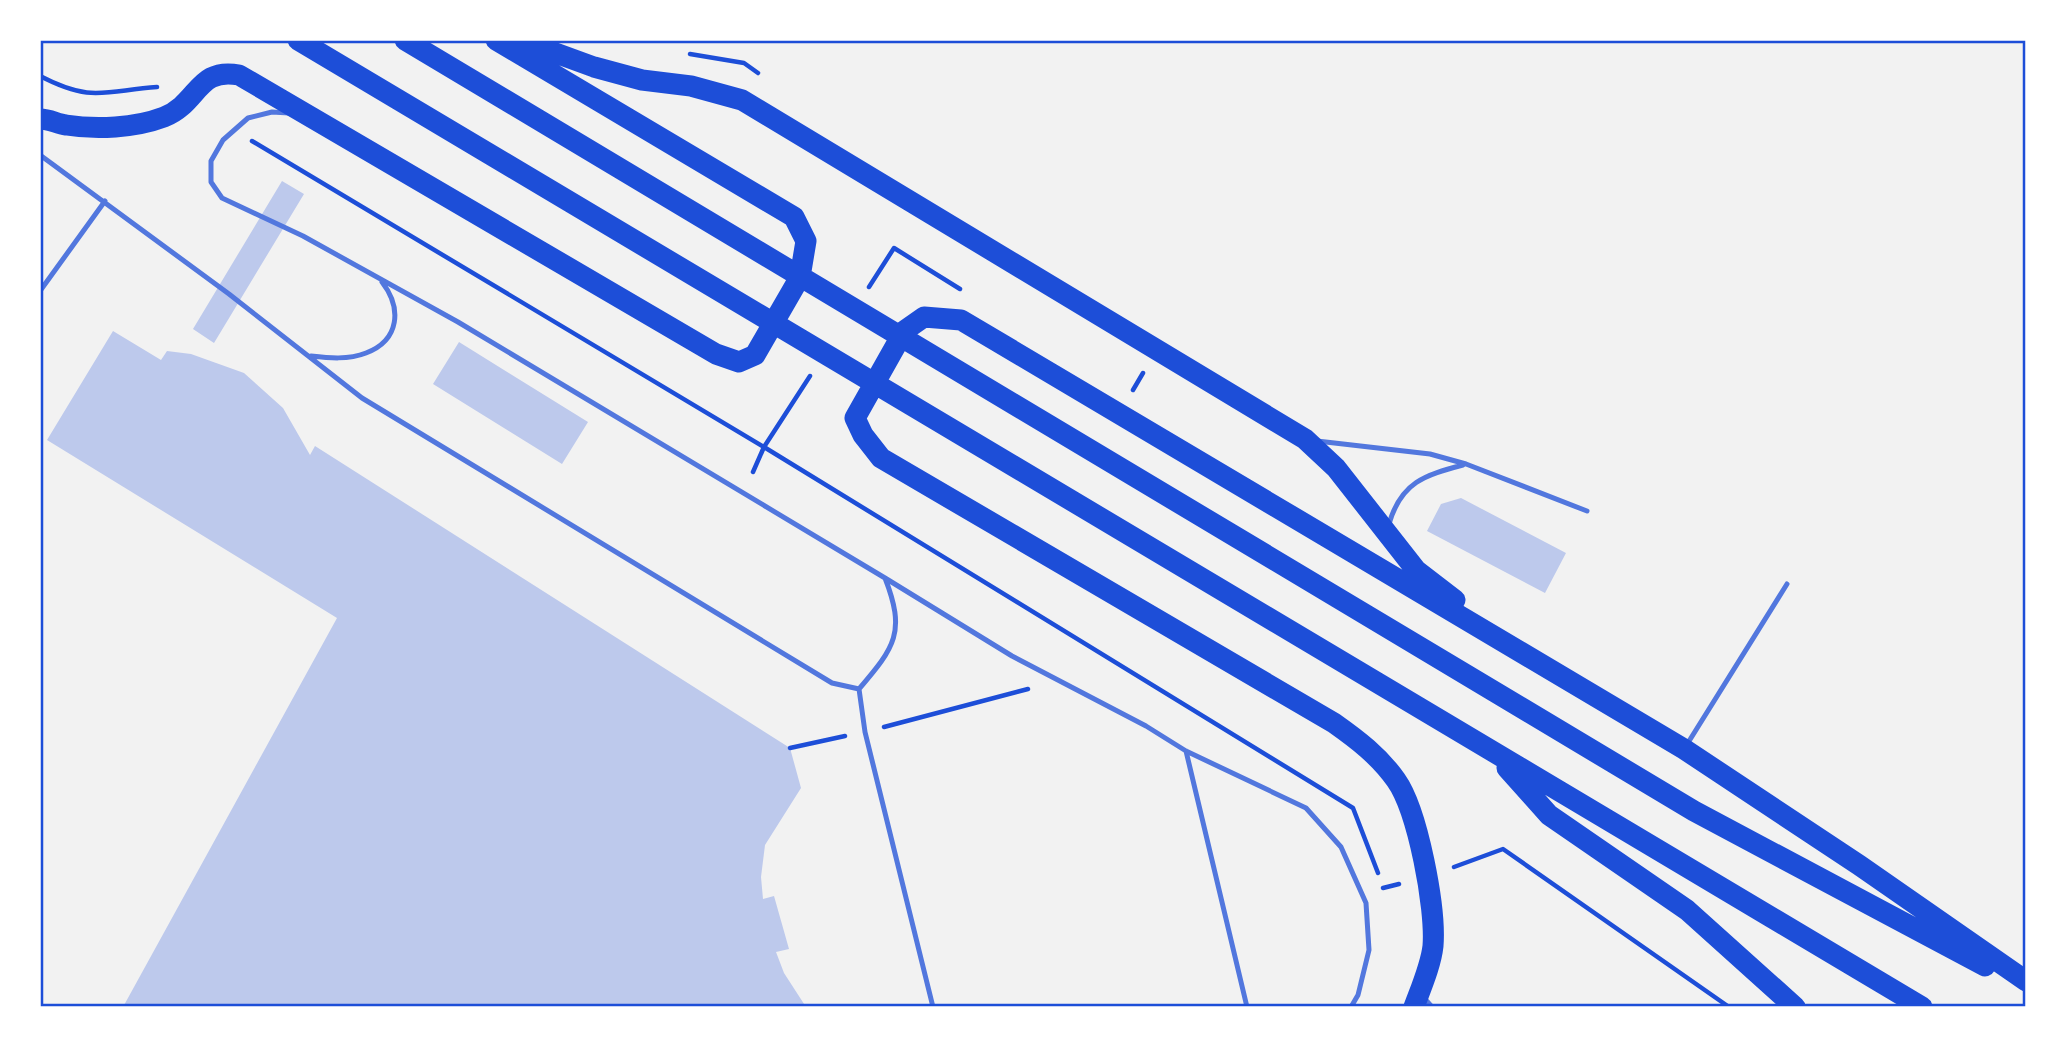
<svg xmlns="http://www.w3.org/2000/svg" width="2066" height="1047" font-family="'Public Sans',sans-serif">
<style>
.building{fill:#bdc9ec}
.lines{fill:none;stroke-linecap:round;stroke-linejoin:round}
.path{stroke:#1d4ed8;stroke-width:4.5}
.service{stroke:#5277de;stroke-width:5}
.motorway{stroke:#1d4ed8;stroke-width:21}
.neatline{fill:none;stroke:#1d4ed8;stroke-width:2.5}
</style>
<rect width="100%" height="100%" fill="#f2f2f2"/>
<!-- building -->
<path class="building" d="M282,181L304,194L214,343L193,329Z
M113,331L161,360L167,351L191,354L244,373L283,408L310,455L315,446L790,748L801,788L765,845L761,877L763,899L774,896L789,949L776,952L784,973L806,1007H123L337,618L47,440Z
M459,342L588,422L562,464L433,384Z
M1461,498L1566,553L1545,593L1427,531L1441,504Z"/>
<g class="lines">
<!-- path -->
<path class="path" d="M690,54L744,63L758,73
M40,76C92,103 104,91 157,87
M252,141L764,447L1353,808L1378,873
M869,287L894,248L960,289
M1133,390L1143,373
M753,472L764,447L810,376
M884,727L1028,689
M790,748L845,736
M1454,867L1503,849L1729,1007
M1383,888L1399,884"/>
<!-- service -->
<path class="service" d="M40,155L229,294L362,398L832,683L859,689C895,647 906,632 885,578L458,322L303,236L222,198L211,182V161L223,140L248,118L272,112L289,113
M40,291L105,201
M311,356C329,358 348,360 366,353C400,340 402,308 382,282
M1317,441L1430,454L1466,464L1587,511
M1389,524C1401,482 1425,475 1463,465
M885,578L1012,656L1146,726L1186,751L1306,808L1341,847L1366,903L1369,950L1358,995L1351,1007
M859,689L865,732L933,1007
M1686,746L1787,584
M1186,751L1247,1007
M1424,998L1432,1007"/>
<!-- motorway -->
<path class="motorway" d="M298,40L1922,1007
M405,40L1694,811L1985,966
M520,40L594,67L642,80L691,86L742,100L1305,439L1336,468L1416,570L1455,600
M40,119C50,119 57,124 66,125C96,130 135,128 164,117C199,103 197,67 239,75L716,354L739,362L755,355L800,277L806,241L794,217L496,40
M1507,768L1549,815L1687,910L1795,1007
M1414,1007C1421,988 1431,965 1433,946C1436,908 1418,811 1396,780C1379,756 1358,740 1334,723L881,458L863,435L855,418L904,331L924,317L961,320L1684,749L1859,865L2026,981"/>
</g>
<!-- border -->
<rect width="2066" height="1047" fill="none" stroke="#ffffff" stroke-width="84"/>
<rect x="42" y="42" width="1982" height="963" class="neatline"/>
</svg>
